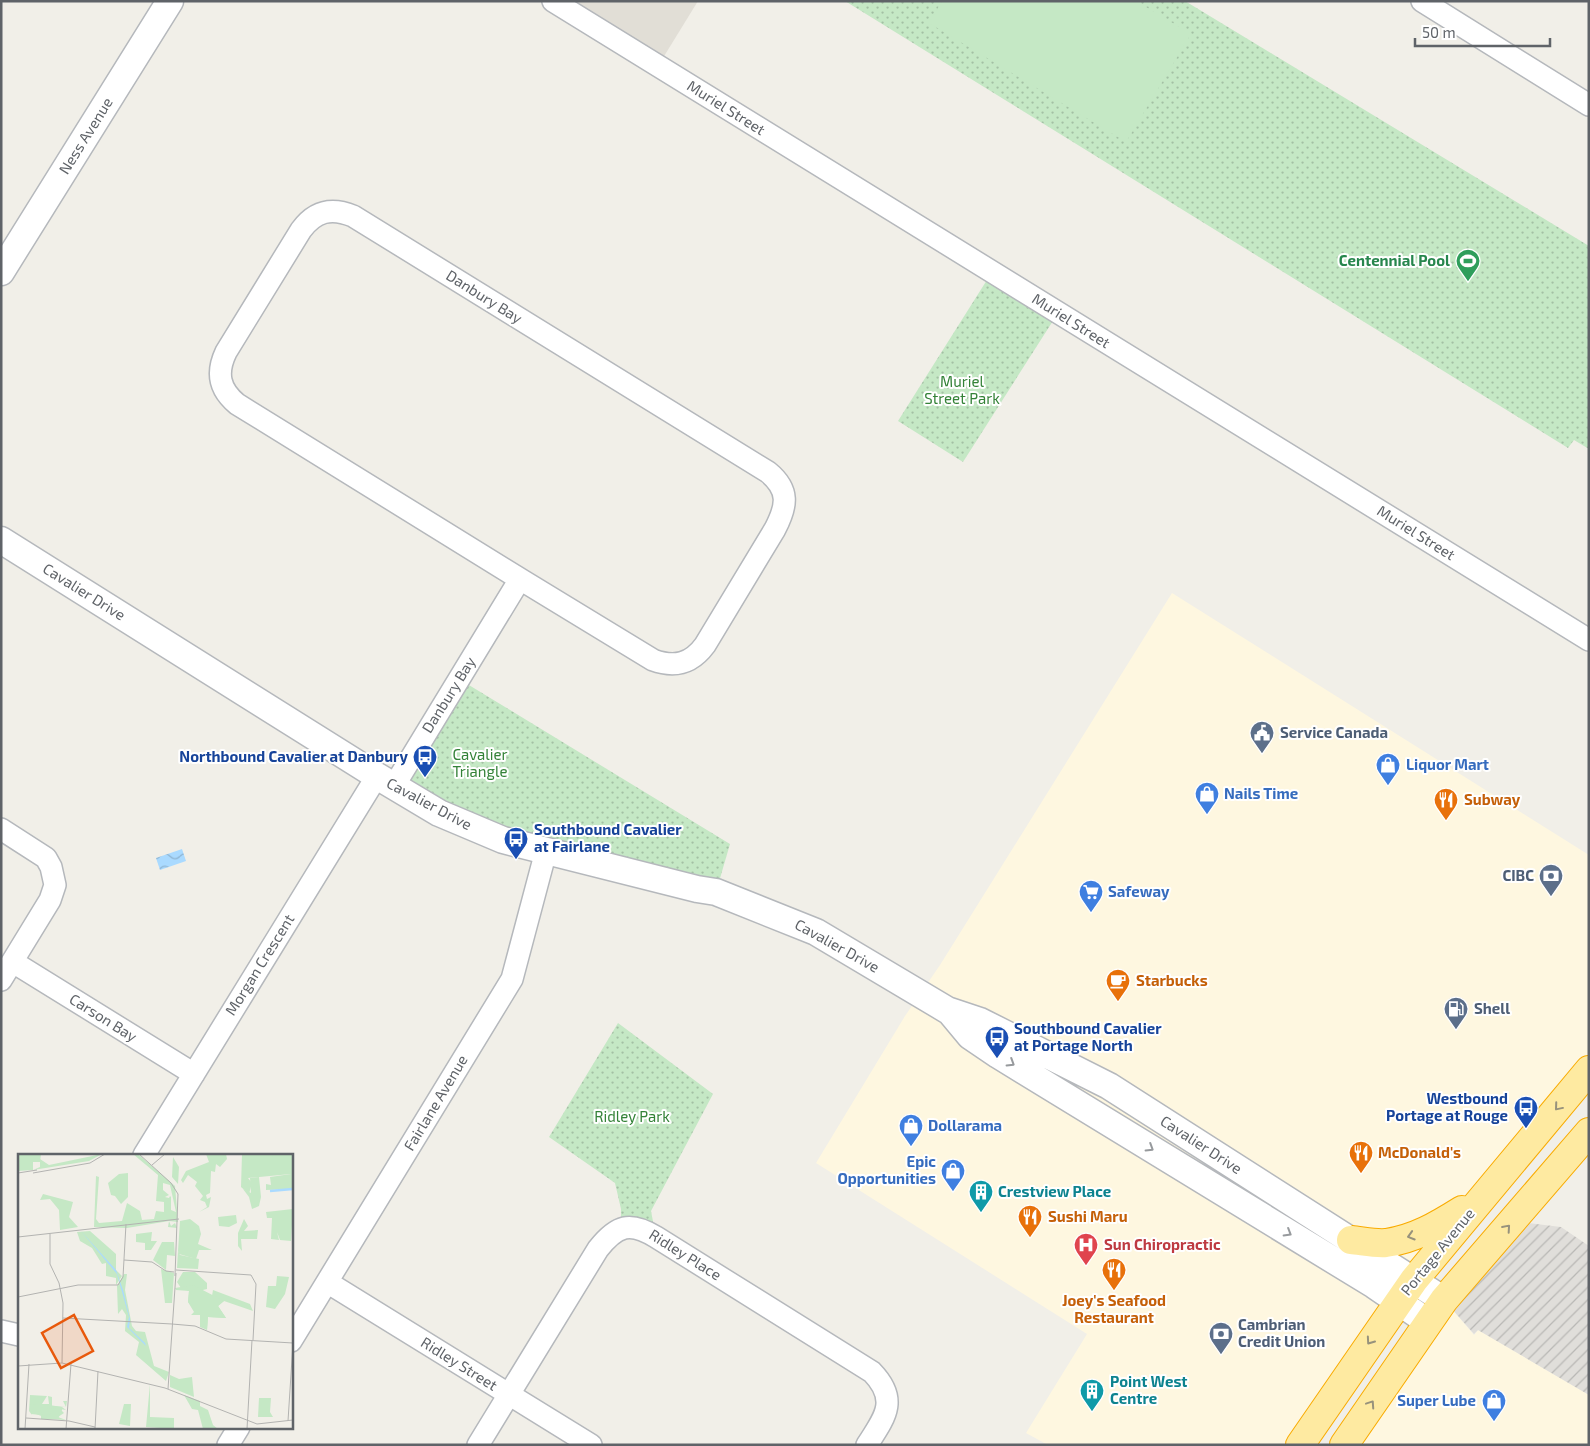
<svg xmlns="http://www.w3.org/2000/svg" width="1590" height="1446" font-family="'Exo 2',sans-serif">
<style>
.commercial{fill:#fef7e0}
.industrial{fill:url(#industrial-furrows)}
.education{fill:#e1ded6}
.park{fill:url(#park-dots)}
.garden{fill:#c5e8c5}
.water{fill:url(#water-waves)}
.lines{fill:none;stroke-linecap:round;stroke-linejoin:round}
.minor-casing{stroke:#b5b8bc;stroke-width:24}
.tertiary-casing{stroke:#b5b8bc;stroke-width:29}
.trunk-casing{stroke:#f9ab00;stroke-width:30}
.minor{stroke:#fff;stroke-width:21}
.tertiary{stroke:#fff;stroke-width:26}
.trunk{stroke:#feeaa1;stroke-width:28}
.oneway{stroke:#979a9d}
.oneway2{stroke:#97927c}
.labels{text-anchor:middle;stroke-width:4;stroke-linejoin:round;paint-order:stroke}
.street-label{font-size:15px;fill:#5f6368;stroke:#fff}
.leisure-label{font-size:15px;font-weight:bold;fill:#27864d;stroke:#fff;text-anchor:end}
.park-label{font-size:15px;fill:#348238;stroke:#fff}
.service-label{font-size:15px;font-weight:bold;fill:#4e5e75;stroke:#fff;text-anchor:start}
.transit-label{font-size:15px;font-weight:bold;fill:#164399;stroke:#fff;text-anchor:end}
.shop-label{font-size:15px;font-weight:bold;fill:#366cbe;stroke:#fff;text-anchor:start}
.food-label{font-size:15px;font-weight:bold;fill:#c56008;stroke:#fff;text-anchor:start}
.culture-label{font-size:15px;font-weight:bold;fill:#0d838f;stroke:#fff;text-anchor:start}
.health-label{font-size:15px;font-weight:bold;fill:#be3a42;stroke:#fff;text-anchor:start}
.inset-river{fill:none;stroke:#aadaff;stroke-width:2.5}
.inset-road{fill:none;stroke:#b3b3b1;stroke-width:1}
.view{fill:#e8590c;fill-opacity:0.15;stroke:#e8590c;stroke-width:2.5}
.inset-edge{fill:none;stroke:#5f6368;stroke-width:2.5}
</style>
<defs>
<pattern id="industrial-furrows" width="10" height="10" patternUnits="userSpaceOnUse" patternTransform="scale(1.25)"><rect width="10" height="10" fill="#e0deda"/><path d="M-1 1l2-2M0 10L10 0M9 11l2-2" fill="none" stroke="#b9b8b5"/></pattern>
<pattern id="park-dots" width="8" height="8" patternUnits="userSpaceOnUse" patternTransform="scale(1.25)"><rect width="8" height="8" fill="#c5e8c5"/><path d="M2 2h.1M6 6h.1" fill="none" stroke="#a3c0a4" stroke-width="1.8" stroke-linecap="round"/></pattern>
<pattern id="water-waves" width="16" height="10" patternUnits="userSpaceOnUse" patternTransform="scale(1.25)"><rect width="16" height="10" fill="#aadaff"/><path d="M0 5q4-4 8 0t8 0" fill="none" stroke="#8eb4d2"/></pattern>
</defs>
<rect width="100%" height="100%" fill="#f1efe8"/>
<!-- commercial -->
<path class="commercial" d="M1172,593L1589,855V1070L1300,1445H1048L1026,1433L1087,1334L816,1163L905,1016L940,965Z
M1445,1301L1474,1335L1478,1330L1589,1395V1445H1346Z"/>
<!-- industrial -->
<path class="industrial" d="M1512,1221L1561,1227L1589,1246V1395L1478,1330L1474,1334L1444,1300Z"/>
<!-- education -->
<path class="education" d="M553,1H698L658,66Z"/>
<!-- park -->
<path class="park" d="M845,1H1185L1589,246V449L1574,440L1568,448Z
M992,272L1058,313L963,462L898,421Z
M459,679L730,844L716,892L546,851L394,786Z
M618,1023L713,1094L651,1211L656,1237L621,1229V1209L615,1183L549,1137Z"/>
<!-- garden -->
<path class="garden" d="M942,1H1136L1191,34L1126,142L929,23Z"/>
<!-- water -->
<path class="water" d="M182,849L186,861L160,870L156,858Z"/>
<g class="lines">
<defs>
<path id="minor" d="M553,1L1589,640
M1422,1L1589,105
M394,786L520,579L237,404C219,389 216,373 226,352L301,230C315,211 331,207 353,216L768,472C790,490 787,506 775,529L705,645C691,664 675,668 653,660L520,579
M1,829L46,858L51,867L55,885L50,900L1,980
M13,962L194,1074
M144,1155L377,776
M327,1282L591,1445
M1,1331L19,1335
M291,1341L512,979L546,851
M228,1445L239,1427
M478,1445L598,1249C617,1225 630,1221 656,1237L872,1372C899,1400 885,1417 867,1445"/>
<path id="tertiary" d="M1,272L170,1
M1,540L377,776L439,813L503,840L697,889L716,892L816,932L947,1010L980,1021L1109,1086L1444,1300
M950,1012L970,1036L998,1055L1374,1285L1428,1322"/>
<path id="trunk" d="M1351,1240C1362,1241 1375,1244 1386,1243C1415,1239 1438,1225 1462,1210
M1300,1445L1414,1280L1589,1070
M1344,1445L1444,1300L1589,1132"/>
</defs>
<!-- minor casing -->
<use href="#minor" class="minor-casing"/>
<!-- tertiary casing -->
<use href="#tertiary" class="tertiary-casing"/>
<!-- trunk casing -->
<use href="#trunk" class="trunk-casing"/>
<!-- minor -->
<use href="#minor" class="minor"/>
<!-- tertiary -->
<use href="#tertiary" class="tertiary"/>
<!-- trunk -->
<use href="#trunk" class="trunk"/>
</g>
<!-- one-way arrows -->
<defs><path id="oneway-chevron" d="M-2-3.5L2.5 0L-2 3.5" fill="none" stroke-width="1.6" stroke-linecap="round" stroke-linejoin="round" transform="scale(1.25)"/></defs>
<g class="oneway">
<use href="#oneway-chevron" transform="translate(1011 1063) rotate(32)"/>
<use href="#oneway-chevron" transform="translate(1150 1148) rotate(32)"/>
<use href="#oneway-chevron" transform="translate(1288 1233) rotate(31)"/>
</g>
<g class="oneway2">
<use href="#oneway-chevron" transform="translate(1558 1107) rotate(130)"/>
<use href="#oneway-chevron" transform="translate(1507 1228) rotate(-49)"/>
<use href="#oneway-chevron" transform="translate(1411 1236) rotate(163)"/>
<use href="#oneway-chevron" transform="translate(1370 1341) rotate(125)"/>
<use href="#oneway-chevron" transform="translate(1371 1404) rotate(-56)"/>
</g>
<!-- icons -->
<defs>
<symbol id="stadium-pin" viewBox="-11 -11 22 30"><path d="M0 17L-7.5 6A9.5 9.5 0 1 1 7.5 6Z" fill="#2e9e5b" stroke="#fff"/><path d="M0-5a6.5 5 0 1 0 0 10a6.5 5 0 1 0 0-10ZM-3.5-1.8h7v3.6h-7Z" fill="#fff"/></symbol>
<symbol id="civic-pin" viewBox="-11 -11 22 30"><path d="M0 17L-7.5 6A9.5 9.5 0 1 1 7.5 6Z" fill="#5c6f8a" stroke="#fff"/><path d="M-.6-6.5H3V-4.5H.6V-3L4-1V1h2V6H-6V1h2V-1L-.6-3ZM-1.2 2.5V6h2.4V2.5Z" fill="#fff"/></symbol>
<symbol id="bus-pin" viewBox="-11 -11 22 30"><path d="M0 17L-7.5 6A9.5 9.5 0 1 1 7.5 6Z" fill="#1a4fb4" stroke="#fff"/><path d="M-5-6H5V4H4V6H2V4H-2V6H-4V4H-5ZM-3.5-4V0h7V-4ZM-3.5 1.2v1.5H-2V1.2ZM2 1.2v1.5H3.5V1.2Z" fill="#fff"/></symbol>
<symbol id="shop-pin" viewBox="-11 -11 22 30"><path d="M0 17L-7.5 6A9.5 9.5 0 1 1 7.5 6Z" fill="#3f7fe0" stroke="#fff"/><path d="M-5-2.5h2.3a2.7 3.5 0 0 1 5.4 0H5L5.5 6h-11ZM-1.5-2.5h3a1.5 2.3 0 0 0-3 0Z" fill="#fff"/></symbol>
<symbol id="restaurant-pin" viewBox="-11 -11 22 30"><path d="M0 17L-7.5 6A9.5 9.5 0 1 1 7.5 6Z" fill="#e8710a" stroke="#fff"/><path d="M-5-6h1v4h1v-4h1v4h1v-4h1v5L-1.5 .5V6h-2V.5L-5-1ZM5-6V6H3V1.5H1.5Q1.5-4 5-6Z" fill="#fff"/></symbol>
<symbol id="bank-pin" viewBox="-11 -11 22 30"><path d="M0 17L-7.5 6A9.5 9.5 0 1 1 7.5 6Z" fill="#5c6f8a" stroke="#fff"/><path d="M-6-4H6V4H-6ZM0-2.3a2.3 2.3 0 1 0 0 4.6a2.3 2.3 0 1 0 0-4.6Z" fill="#fff"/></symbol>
<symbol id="supermarket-pin" viewBox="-11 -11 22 30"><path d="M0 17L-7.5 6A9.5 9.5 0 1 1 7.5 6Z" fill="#3f7fe0" stroke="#fff"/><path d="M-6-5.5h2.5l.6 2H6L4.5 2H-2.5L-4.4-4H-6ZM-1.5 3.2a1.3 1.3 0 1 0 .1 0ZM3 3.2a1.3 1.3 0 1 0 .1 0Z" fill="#fff"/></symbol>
<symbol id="cafe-pin" viewBox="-11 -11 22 30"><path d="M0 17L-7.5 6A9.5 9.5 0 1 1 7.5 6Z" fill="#e8710a" stroke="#fff"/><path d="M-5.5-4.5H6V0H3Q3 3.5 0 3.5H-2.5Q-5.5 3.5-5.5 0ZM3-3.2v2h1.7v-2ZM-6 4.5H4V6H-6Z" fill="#fff"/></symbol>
<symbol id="fuel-pin" viewBox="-11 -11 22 30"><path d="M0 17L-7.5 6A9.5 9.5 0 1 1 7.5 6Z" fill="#5c6f8a" stroke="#fff"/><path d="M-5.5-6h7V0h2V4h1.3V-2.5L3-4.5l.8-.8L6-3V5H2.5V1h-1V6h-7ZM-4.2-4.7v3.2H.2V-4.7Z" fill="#fff"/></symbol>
<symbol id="building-pin" viewBox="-11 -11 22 30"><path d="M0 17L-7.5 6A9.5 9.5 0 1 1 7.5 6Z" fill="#0f9aa8" stroke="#fff"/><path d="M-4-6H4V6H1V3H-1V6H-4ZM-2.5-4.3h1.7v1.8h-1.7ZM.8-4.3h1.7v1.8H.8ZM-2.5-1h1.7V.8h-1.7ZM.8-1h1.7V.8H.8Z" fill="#fff"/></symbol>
<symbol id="hospital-pin" viewBox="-11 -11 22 30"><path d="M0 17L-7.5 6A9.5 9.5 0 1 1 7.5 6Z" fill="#e0444e" stroke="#fff"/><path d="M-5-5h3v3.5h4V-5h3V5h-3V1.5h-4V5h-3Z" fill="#fff"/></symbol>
</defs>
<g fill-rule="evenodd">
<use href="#stadium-pin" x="1454" y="247" width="28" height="38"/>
<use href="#civic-pin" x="1248" y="719" width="28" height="38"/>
<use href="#bus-pin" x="411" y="743" width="28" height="38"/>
<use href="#shop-pin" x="1374" y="751" width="28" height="38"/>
<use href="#shop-pin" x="1193" y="780" width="28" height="38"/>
<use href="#restaurant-pin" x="1432" y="786" width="28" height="38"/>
<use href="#bus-pin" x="502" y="825" width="28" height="38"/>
<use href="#bank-pin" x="1537" y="862" width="28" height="38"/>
<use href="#supermarket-pin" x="1077" y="878" width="28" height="38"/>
<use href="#cafe-pin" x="1104" y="967" width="28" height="38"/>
<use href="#fuel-pin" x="1442" y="995" width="28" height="38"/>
<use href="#bus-pin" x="983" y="1024" width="28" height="38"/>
<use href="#bus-pin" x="1512" y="1094" width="28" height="38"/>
<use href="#shop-pin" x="897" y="1112" width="28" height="38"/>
<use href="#restaurant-pin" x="1347" y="1139" width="28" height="38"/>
<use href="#shop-pin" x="939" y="1157" width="28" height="38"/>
<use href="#building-pin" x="967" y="1178" width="28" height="38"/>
<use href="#restaurant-pin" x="1016" y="1203" width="28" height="38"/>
<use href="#hospital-pin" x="1072" y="1231" width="28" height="38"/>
<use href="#restaurant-pin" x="1100" y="1256" width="28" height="38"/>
<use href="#bank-pin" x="1207" y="1320" width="28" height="38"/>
<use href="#building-pin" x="1078" y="1377" width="28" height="38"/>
<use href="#shop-pin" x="1480" y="1387" width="28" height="38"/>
</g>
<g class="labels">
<!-- street labels -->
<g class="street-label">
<text transform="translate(726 108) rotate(32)" y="5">Muriel Street</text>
<text transform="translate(86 136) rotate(-58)" y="5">Ness Avenue</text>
<text transform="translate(484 297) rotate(32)" y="5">Danbury Bay</text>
<text transform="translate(1071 321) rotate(32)" y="5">Muriel Street</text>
<text transform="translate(1416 533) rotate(32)" y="5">Muriel Street</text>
<text transform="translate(84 592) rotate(32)" y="5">Cavalier Drive</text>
<text transform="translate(449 695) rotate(-58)" y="5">Danbury Bay</text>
<text transform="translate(429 804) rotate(28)" y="5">Cavalier Drive</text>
<text transform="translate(837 946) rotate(29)" y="5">Cavalier Drive</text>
<text transform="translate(260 965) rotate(-58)" y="5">Morgan Crescent</text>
<text transform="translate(103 1018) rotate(32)" y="5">Carson Bay</text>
<text transform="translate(436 1103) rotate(-59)" y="5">Fairlane Avenue</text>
<text transform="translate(1201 1145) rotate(33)" y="5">Cavalier Drive</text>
<text transform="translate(1438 1252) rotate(-51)" y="5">Portage Avenue</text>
<text transform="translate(685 1255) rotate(32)" y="5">Ridley Place</text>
<text transform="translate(459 1364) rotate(32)" y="5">Ridley Street</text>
</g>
<!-- leisure labels -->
<g class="leisure-label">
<text x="1450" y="266">Centennial Pool</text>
</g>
<!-- park labels -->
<g class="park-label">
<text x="962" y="387">Muriel<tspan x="962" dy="17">Street Park</tspan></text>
<text x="480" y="760">Cavalier<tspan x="480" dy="17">Triangle</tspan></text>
<text x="632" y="1122">Ridley Park</text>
</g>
<!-- service labels -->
<g class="service-label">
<text x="1280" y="738">Service Canada</text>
<text x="1534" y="881" text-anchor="end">CIBC</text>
<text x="1474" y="1014">Shell</text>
<text x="1238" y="1330">Cambrian<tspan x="1238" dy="17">Credit Union</tspan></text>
</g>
<!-- transit labels -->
<g class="transit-label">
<text x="408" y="762">Northbound Cavalier at Danbury</text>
<text x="534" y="835" text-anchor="start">Southbound Cavalier<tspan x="534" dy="17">at Fairlane</tspan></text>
<text x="1014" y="1034" text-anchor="start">Southbound Cavalier<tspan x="1014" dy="17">at Portage North</tspan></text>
<text x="1508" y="1104">Westbound<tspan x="1508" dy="17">Portage at Rouge</tspan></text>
</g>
<!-- shop labels -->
<g class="shop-label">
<text x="1406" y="770">Liquor Mart</text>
<text x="1224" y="799">Nails Time</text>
<text x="1108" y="897">Safeway</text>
<text x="928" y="1131">Dollarama</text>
<text x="936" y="1167" text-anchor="end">Epic<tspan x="936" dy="17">Opportunities</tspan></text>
<text x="1476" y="1406" text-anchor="end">Super Lube</text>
</g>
<!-- food labels -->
<g class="food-label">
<text x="1464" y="805">Subway</text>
<text x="1136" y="986">Starbucks</text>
<text x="1378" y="1158">McDonald's</text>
<text x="1048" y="1222">Sushi Maru</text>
<text x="1114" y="1306" text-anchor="middle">Joey's Seafood<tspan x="1114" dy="17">Restaurant</tspan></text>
</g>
<!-- culture labels -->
<g class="culture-label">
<text x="998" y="1197">Crestview Place</text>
<text x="1110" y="1387">Point West<tspan x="1110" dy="17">Centre</tspan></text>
</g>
<!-- health labels -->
<g class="health-label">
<text x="1104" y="1250">Sun Chiropractic</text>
</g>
</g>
<!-- overview -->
<g transform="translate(18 1154)">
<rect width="275" height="275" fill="#f1efe8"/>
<path d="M84,0L71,7L15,16L22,13V5L31,11ZM115,0H120L157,32L160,68L151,67L153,72L157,69L159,74L150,73L151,67L109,74L76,73L78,22L81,23L78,65L81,69L104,67L109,49L122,57L124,66L136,65L138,57L146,58V48L138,47L140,21ZM145,29L152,31L158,58L153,56V43L152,42L151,44L147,43L151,41L145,36ZM224,0H275V35L248,36V30L253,31L252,23L273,20L230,24L234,29L231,40L223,33ZM25,40L55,48L51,63L60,73L42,76L41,56L32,45L22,46ZM184,136L194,142L195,136L232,150L235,157L206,147L200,152L208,164L190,163L189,176L182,165ZM132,230V263L156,264V275L128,273ZM12,241L29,242L24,250H31L30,242L34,243V252L48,253L45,247H49L48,253H44L48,256L42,255L46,259L40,263L48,266L31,265L13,258L14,261L11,257Z" fill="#c5e8c5" fill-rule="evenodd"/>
<path d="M188,0H208L209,5L202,13L198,10L197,18L193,17L192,39L188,41L189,45L193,43L191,53L181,58L189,53L187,48L182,46L185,42L177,32L179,28L170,21L165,29L163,26L168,17L191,8ZM228,0H262L266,3L241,1L243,5L234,6L227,3ZM155,3L161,13L160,30L154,23ZM110,19V43L103,50L97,42L93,41L90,29L101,20ZM241,23L243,43L241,52L234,55L231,43L225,35L233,39L232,24ZM275,55L273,87L262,86L259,78L261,86L253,85L254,64H249L248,58ZM172,65L181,72L183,80L180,90L194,96H181L178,105L161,100L160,97L162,67ZM226,65L230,72L226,77L240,76L239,85H223L224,97L220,92V79ZM165,118H177L189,129V135L185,136L173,151L170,148L171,137L163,134L159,128Z" fill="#c5e8c5"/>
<path d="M0,0H23L22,8H15V16L0,17ZM218,61L219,69L211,73L201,72L200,63ZM72,77L98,100V116L104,122L98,131V124L88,122V109L84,110L74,94L62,87L59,78ZM134,78L133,87H139L133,96H127V89L118,88V80ZM144,88H156L157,102L149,101L148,116L135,106ZM160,97L162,101L181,105L180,115L159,114ZM143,115L156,119L154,149H147ZM106,120H109L107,136L114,172L118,177L127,178L136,212L151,218L148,227L118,201L121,188L107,177L108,161L104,155L100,160L99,132ZM259,122L271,123L267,140L257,155L248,153L250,132H258ZM175,131L206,147L200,152L208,164L190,163L189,176L182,173V161H173L176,158L170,148L171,137L158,136L157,134ZM152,221L161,225L174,223L176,243L152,233ZM166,241L182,247V252L190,256L195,271L200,275H185L180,256L174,255ZM241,244H253L252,258L255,263H240ZM12,250L31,251L44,253V256L40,265H23V261L13,260ZM106,250H113L112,272L101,270Z" fill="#c5e8c5"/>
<path d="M26,250H29L30,255L39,254L41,258L35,264V259L26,262L22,257Z" fill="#c5e8c5"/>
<path d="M63,77L98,116L105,136L112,165L111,174L127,189L128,192L109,173L111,163L99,120Z" fill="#aadaff"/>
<path class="inset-river" d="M252,37L275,35"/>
<path class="inset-road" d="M121,0L153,29L160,40L157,122M134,11L147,0M0,19L19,16M15,19L72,9L87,0M32,80V110L41,129L45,149L44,209M0,83L161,65M106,106L134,108L148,117L156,118M158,116L233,121L238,130L235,186M0,143L60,131H100L105,123L108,70M45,164L154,170M154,170L177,172L208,185L275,189M0,212L44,209L147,234L239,270L275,266M150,235L158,119M8,264L51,267L77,273M270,267L275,189M7,275L11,210M48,275L53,210M77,275L80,217M229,275L234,186"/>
<path class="view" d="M56,161L75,197L43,214L24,179Z"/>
<rect width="275" height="275" class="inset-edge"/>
</g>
<!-- border -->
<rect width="1590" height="1446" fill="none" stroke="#5f6368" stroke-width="5"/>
<!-- scale -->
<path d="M1415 38v8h135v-8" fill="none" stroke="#5f6368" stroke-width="2.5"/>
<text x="1422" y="38" font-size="15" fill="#5f6368" stroke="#ffffff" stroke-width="4" paint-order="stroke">50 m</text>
</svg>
